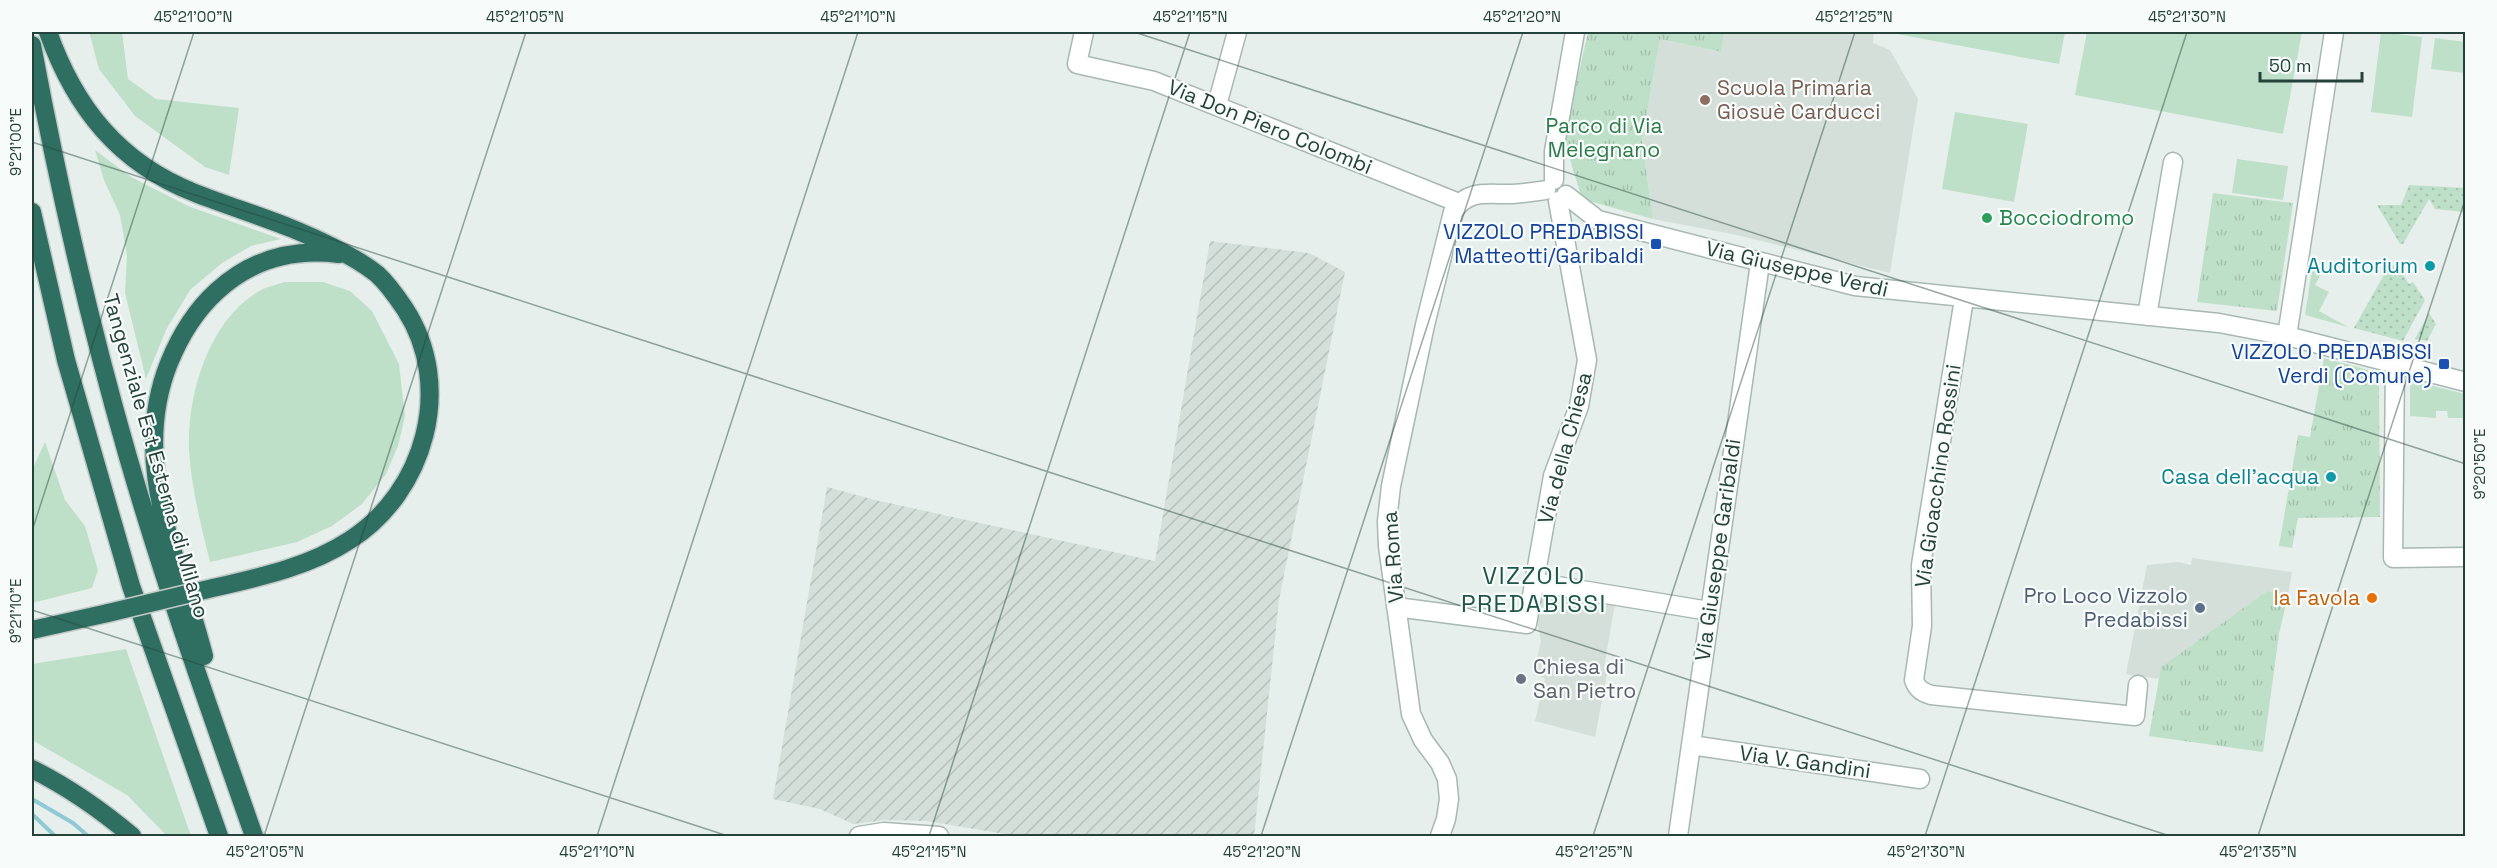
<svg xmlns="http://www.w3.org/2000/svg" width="2497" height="868" font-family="'Space Grotesk',sans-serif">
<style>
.built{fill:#d4dfda}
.industrial{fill:url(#industrial-furrows)}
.grass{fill:#bfe0c8}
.park{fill:url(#park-tufts)}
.garden{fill:url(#garden-dots)}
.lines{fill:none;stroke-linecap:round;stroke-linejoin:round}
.stream{stroke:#8ec9d4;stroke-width:4}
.minor-casing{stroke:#a8b8b2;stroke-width:21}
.highway-casing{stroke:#c2cac8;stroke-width:21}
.minor{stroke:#fff;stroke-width:18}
.highway{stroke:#2f6f62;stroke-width:18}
.highway-bridge-casing{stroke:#c2cac8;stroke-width:21;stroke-linecap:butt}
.highway-bridge{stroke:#2f6f62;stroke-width:18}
.ticks{fill:none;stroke:#24423a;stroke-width:1.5;stroke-opacity:0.45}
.education-dot{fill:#8d6e63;stroke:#f7fbf9;stroke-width:2}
.leisure-dot{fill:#2e9e5b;stroke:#f7fbf9;stroke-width:2}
.transit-dot{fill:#1a4fb4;stroke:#f7fbf9;stroke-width:2}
.culture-dot{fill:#0f9aa8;stroke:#f7fbf9;stroke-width:2}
.food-dot{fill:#e8710a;stroke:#f7fbf9;stroke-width:2}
.service-dot{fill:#5c6f8a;stroke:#f7fbf9;stroke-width:2}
.worship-dot{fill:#6b7280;stroke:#f7fbf9;stroke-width:2}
.labels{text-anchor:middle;stroke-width:4.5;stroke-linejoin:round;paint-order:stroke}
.education-label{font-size:21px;fill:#785e54;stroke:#f7fbf9;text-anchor:start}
.park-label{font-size:21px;fill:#2d7a4b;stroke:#f7fbf9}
.street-label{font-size:21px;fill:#24423a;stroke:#f7fbf9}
.leisure-label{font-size:21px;fill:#27864d;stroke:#f7fbf9;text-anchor:start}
.transit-label{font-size:21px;fill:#164399;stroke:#f7fbf9;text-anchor:end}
.culture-label{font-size:21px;fill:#0d838f;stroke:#f7fbf9;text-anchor:end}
.service-label{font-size:21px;fill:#4e5e75;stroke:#f7fbf9;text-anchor:end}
.food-label{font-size:21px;fill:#c56008;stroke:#f7fbf9;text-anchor:end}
.worship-label{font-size:21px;fill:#5b616d;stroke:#f7fbf9;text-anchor:start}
.quarter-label{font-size:24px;letter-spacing:1.5px;fill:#1f5548;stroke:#f7fbf9}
.neatline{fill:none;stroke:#24423a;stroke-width:2}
.ticks-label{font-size:15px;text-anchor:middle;fill:#24423a}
</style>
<defs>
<pattern id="industrial-furrows" width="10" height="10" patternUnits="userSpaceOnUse" patternTransform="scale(1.5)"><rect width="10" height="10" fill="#d4dfda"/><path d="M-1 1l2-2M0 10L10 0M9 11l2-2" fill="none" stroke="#b6c1bc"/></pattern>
<pattern id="park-tufts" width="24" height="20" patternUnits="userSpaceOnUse" patternTransform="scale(1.5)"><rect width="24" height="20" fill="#bfe0c8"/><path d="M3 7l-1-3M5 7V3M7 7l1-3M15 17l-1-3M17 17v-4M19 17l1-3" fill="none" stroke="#a4c1ad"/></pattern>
<pattern id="garden-dots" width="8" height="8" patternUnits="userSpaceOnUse" patternTransform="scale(1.5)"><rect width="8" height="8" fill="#bfe0c8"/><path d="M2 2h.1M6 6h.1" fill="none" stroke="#a4c1ad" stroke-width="1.8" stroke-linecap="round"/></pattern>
</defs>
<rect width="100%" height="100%" fill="#e6efeb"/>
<!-- built -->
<path class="built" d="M1724,32H1874L1873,43L1890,50L1918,99L1890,273L1737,235L1653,219L1642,140L1660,39L1720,52Z
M2192,558L2292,572L2288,595L2267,591L2161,667L2159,679L2126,674L2147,565L2178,562L2191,565Z
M1540,591L1615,603L1604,668L1608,669L1595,737L1535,721L1545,678L1533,675L1541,641L1537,620Z"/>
<!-- industrial -->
<path class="industrial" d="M1210,241L1309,253L1345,272L1279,600L1254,836H1017L926,821L885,820L853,824L820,809L773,799L827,487L875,500L1155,561Z"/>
<!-- grass -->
<path class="grass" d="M89,32H122L128,79L156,99L239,108L229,175L205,167L135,116L99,69Z
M1886,32H2065L2059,64Z
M2087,32H2302L2283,134L2075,95Z
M2381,32L2422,37L2412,117L2371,112Z
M2435,38L2465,42V73L2431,69Z
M1955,112L2028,124L2014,202L1942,189Z
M95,150L131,177L188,206L281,239L251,246L222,263L190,290L166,330L146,379L125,293L127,255L120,215L104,180Z
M2237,159L2288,166L2283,200L2232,193Z
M2313,263L2324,269L2315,285L2329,292L2319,311L2348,327L2305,315Z
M285,282H323L350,291L372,311L399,364L405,416L398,446L386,474L362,504L332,526L297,542L210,562C201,525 191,487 189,449C187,393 210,316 263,289C270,286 278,284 285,282Z
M2413,381L2465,394V418H2448L2447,411H2436V418L2410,416V385Z
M45,442L65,500L85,526L98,570L92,588L32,603V470Z
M126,649L191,836H167L127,795L32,740V664Z"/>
<!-- park -->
<path class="park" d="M1588,32H1724L1721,52L1660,39L1642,140L1653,219L1582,199L1564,139Z
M2213,193L2293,203L2277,311L2197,302Z
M2324,358L2379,373L2380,517L2298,518L2292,548L2279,546L2298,435L2310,437Z
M2267,591L2288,595L2279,634L2263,752L2149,736L2161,667Z"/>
<!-- garden -->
<path class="garden" d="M2409,185L2465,188V212L2435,209L2429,199L2403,244H2400L2377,205H2401Z
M2390,264L2398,267L2409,284L2413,282L2425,300L2403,341L2354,328Z
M2429,313L2436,324L2427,341L2415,339Z"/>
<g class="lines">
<!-- stream -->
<path class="stream" d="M32,799L73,823L88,836
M32,814L55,836"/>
<defs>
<path id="minor" d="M1084,32L1077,64L1154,81L1459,203
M1217,105L1237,32
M1554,180V151L1575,32
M1566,195L1598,220L1855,286L2219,323L2287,336L2466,382
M1964,299L1921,565L1922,626L1914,680C1917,689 1922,692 1931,695L2135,716L2138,685
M2147,316L2173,162
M2287,336L2334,32
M2395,364L2393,558L2466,557
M1533,582L1709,611
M1396,607L1527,624L1553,476L1579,406L1587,360L1558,201
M1691,745L1920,779
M859,836L884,832L939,836
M1440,836L1446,819L1449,799L1447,779L1440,763L1423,740L1411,714L1388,546L1387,521L1391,486L1425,325L1453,212C1468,188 1489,195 1513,194C1524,193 1535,192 1546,190
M1678,836L1760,263"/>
<path id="highway" d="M48,32C75,108 119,163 195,193C228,206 261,216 293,229C322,241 353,255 377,274C388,284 397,297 405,309C455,386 425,492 350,540C306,569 251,579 200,591
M32,45C58,184 89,322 128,457C165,585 210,711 254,836
M32,212L66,360L131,586L219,836
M32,630L108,613
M204,656C179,558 129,463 169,363C180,336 195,311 217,291C251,260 293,248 339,254
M32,769C68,787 101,810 132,836"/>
</defs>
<!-- minor casing -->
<use href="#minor" class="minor-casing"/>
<!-- highway casing -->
<use href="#highway" class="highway-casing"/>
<!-- minor -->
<use href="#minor" class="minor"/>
<!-- highway -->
<use href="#highway" class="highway"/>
<defs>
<path id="highway-bridge" d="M108,613L200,591"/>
</defs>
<!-- highway-bridge casing -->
<use href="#highway-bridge" class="highway-bridge-casing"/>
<!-- highway-bridge -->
<use href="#highway-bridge" class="highway-bridge"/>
</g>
<!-- ticks -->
<path class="ticks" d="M1134,32L2466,464M32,142L2170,836M32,531L194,32M32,610L728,836M264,836L526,32M597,836L858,32M929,836L1190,32M1261,836L1523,32M1593,836L1855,32M1925,836L2187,32M2258,836L2466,197"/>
<!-- markers -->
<circle class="education-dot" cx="1705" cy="100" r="6"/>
<circle class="leisure-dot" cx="1987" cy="218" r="6"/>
<g class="transit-dot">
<rect x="1650" y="238" width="12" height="12" rx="3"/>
<rect x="2438" y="358" width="12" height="12" rx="3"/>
</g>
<g class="culture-dot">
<circle cx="2430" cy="266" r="6"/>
<circle cx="2331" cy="477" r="6"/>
</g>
<circle class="food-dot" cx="2372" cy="598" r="6"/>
<circle class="service-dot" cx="2200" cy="608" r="6"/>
<circle class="worship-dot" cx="1521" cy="679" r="6"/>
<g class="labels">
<!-- education labels -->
<g class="education-label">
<text x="1717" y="95">Scuola Primaria<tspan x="1717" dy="24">Giosuè Carducci</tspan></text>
</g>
<!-- park labels -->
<g class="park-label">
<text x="1604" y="133">Parco di Via<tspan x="1604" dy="24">Melegnano</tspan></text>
</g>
<!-- street labels -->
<g class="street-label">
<text transform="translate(1270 127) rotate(22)" y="7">Via Don Piero Colombi</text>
<text transform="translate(1797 269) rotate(13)" y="7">Via Giuseppe Verdi</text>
<text transform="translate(1565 448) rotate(-75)" y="7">Via della Chiesa</text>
<text transform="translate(156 456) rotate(74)" y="7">Tangenziale Est Esterna di Milano</text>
<text transform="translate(1938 476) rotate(-82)" y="7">Via Gioacchino Rossini</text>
<text transform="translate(1718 550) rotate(-82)" y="7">Via Giuseppe Garibaldi</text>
<text transform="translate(1393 557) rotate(-94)" y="7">Via Roma</text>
<text transform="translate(1805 762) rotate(8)" y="7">Via V. Gandini</text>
</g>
<!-- leisure labels -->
<g class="leisure-label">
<text x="1999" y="225">Bocciodromo</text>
</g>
<!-- transit labels -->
<g class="transit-label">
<text x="1644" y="239">VIZZOLO PREDABISSI<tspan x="1644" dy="24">Matteotti/Garibaldi</tspan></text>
<text x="2432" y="359">VIZZOLO PREDABISSI<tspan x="2432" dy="24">Verdi (Comune)</tspan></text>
</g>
<!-- culture labels -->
<g class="culture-label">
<text x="2418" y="273">Auditorium</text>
<text x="2319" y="484">Casa dell'acqua</text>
</g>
<!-- service labels -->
<g class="service-label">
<text x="2188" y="603">Pro Loco Vizzolo<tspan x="2188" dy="24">Predabissi</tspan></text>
</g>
<!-- food labels -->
<g class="food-label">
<text x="2360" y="605">la Favola</text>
</g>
<!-- worship labels -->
<g class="worship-label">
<text x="1533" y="674">Chiesa di<tspan x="1533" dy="24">San Pietro</tspan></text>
</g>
<!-- quarter labels -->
<g class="quarter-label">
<text x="1534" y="584">VIZZOLO<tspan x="1534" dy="28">PREDABISSI</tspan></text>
</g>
</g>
<!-- border -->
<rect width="2497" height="868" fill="none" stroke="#f7fbf9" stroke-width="66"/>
<!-- scale -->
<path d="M2260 72v9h102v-9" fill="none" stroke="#24423a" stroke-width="3"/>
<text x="2269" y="72" font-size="18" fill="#24423a" stroke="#f7fbf9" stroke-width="4.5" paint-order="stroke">50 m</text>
<rect x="33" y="33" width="2431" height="802" class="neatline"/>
<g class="ticks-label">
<text x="193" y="22">45°21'00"N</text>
<text x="525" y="22">45°21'05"N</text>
<text x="858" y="22">45°21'10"N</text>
<text x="1190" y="22">45°21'15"N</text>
<text x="1522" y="22">45°21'20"N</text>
<text x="1854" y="22">45°21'25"N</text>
<text x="2187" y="22">45°21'30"N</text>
<text transform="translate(16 142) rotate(-90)" y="5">9°21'00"E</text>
<text transform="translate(2480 464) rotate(-90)" y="5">9°20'50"E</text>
<text transform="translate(16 611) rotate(-90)" y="5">9°21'10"E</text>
<text x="265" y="857">45°21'05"N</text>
<text x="597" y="857">45°21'10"N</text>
<text x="929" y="857">45°21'15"N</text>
<text x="1262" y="857">45°21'20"N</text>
<text x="1594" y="857">45°21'25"N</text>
<text x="1926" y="857">45°21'30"N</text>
<text x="2258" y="857">45°21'35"N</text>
</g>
</svg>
